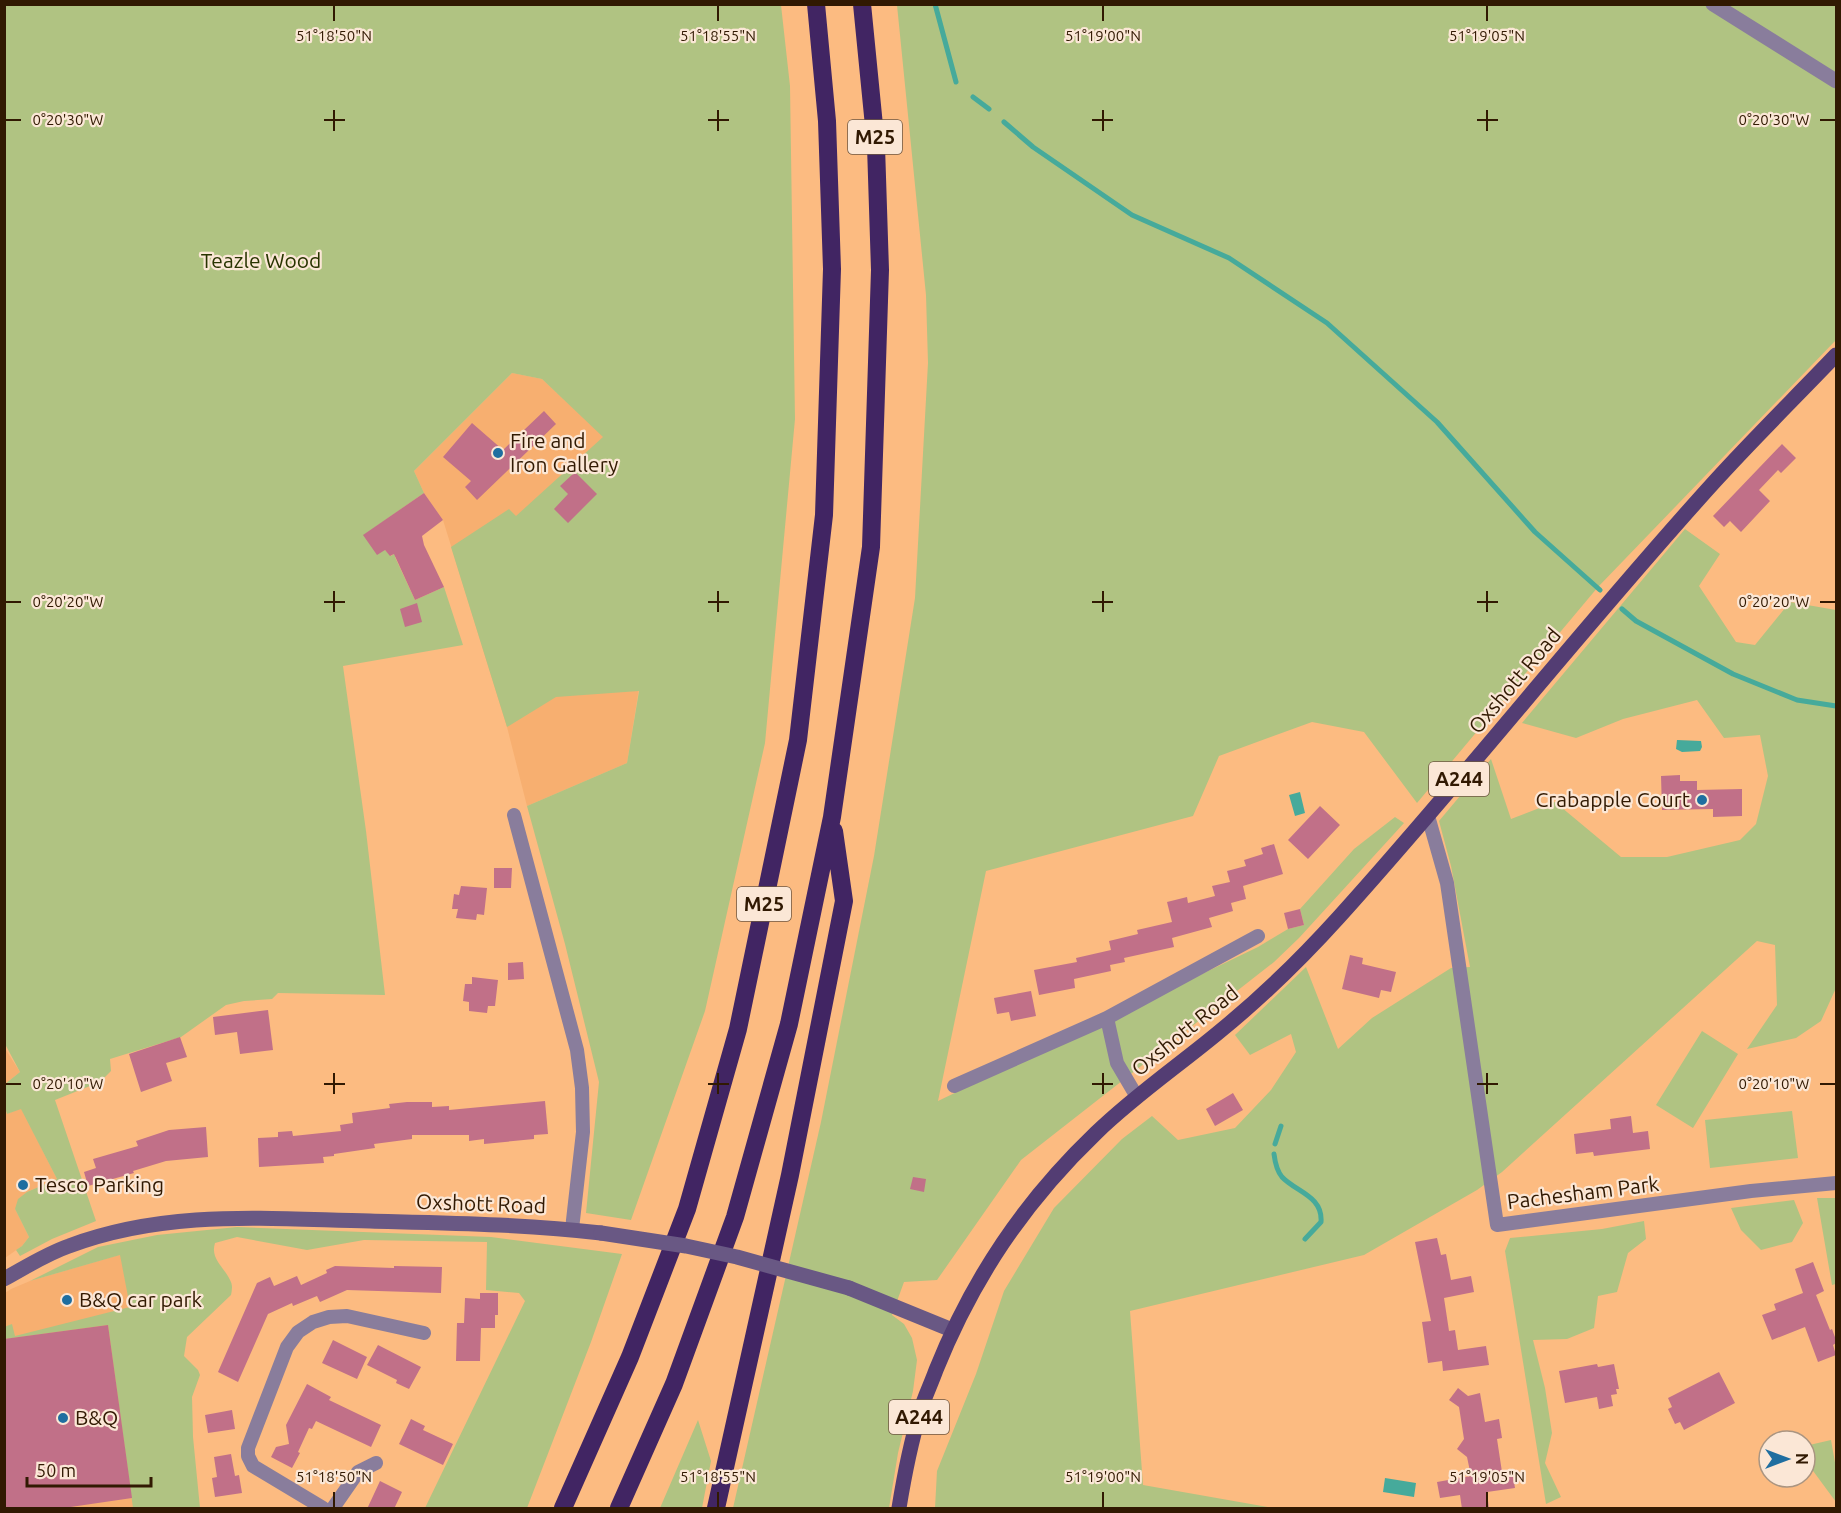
<svg xmlns="http://www.w3.org/2000/svg" width="1841" height="1513" font-family="Ubuntu,sans-serif">
<style>
.built{fill:#f7af70}
.green{fill:#b0c382}
.water{fill:#46aa9b}
.lines{fill:none;stroke-linecap:round;stroke-linejoin:round}
.stream{stroke:#46aa9b;stroke-width:5}
.building{fill:#c17088}
.minor{stroke:#897d9c;stroke-width:14}
.tertiary{stroke:#897d9c;stroke-width:15}
.secondary{stroke:#695884;stroke-width:15}
.primary{stroke:#533d73;stroke-width:15}
.motorway{stroke:#412563;stroke-width:18}
.secondary-bridge{stroke:#695884;stroke-width:15}
.ticks{fill:none;stroke:#311902;stroke-width:2}
.poi-dot{fill:#1f6ea0;stroke:#fbe7d6;stroke-width:2}
.labels{text-anchor:middle;stroke-width:4.5;stroke-linejoin:round;paint-order:stroke}
.shield{fill:#fbe7d6;stroke:#6e5742;stroke-width:1.5}
.shield-label{font-size:20px;font-weight:bold;fill:#311902}
.park-label{font-size:21px;fill:#283400;stroke:#fbe7d6}
.poi-label{font-size:21px;fill:#311902;stroke:#fbe7d6;text-anchor:start}
.street-label{font-size:21px;fill:#311902;stroke:#fbe7d6}
.ticks-label{font-size:15px;text-anchor:middle;fill:#311902;stroke:#fbe7d6;stroke-width:4.5;stroke-linejoin:round;paint-order:stroke}
</style>
<rect width="100%" height="100%" fill="#fcbb81"/>
<!-- built -->
<path class="built" d="M512,373L542,379L603,436L650,620L627,763L527,806L507,727L443,520L424,493L414,471Z
M4,1047L20,1072L5,1084H4Z
M4,1108L7,1114L21,1108L57,1179L27,1192L15,1209L29,1237L22,1246L5,1258Z
M129,1252L161,1508H5V1293L11,1289L30,1281Z"/>
<!-- green -->
<path class="green" d="M5,5H781L790,86L795,419L765,743L705,1011L631,1220L586,1213L599,1082L565,944L527,806L627,763L639,691L556,697L507,727L451,547L509,509L516,516L603,437L542,379L512,373L414,471L424,493L364,535L385,550L391,556L404,547L395,557L415,600L444,587L463,645L343,666L366,831L385,995L278,993L272,999L244,1001L226,1005L181,1037L110,1059L111,1071L100,1082L55,1100L96,1221L52,1239L20,1256L16,1250L22,1246L29,1237L15,1209L18,1199L27,1192L57,1179L21,1109L7,1114L5,1108V1084L20,1072L5,1044Z
M897,5H1836V340L1598,587L1417,803L1364,732L1312,722L1219,756L1193,816L986,871L938,1101L1258,947L1288,929L1304,925L1300,909L1354,849L1395,817L1404,823L1299,938L1274,962L1021,1160L937,1280L904,1282L892,1315L904,1324L912,1338L917,1360L913,1391L898,1453L889,1508H733L821,1122L874,856L915,598L928,363L926,295Z
M1685,529L1720,554L1699,586L1736,642L1755,645L1790,602L1836,610V988L1821,1021L1796,1038L1747,1049L1777,1005L1775,945L1757,941L1502,1172L1477,1190L1364,1255L1130,1311L1143,1485L1274,1508H935L937,1471L976,1374L1004,1291L1054,1208L1122,1139L1152,1116L1178,1140L1235,1128L1271,1090L1296,1052L1291,1034L1250,1055L1235,1035L1306,967L1338,1049L1372,1018L1451,968L1470,967L1451,866L1439,821L1491,759L1511,819L1555,802L1621,857H1667L1740,840L1756,824L1768,776L1760,735L1724,738L1697,700L1623,719L1576,738L1522,723Z
M1702,1031L1738,1054L1693,1128L1656,1105Z
M1792,1111L1798,1158L1710,1168L1705,1120Z
M1817,1198H1836V1284L1832,1285Z
M1794,1200L1803,1223L1792,1242L1761,1250L1741,1230L1731,1208Z
M1644,1221L1646,1239L1628,1253L1617,1292L1598,1296L1594,1328L1567,1339L1533,1340L1545,1388L1552,1433L1545,1463L1561,1497L1546,1504L1505,1251L1510,1238L1602,1229Z
M237,1227L491,1237L622,1254L591,1342L527,1508H425L525,1301L519,1293L486,1290L487,1242L364,1240L307,1250L237,1237L215,1243C210,1259 224,1267 230,1280C233,1285 232,1290 231,1295L187,1337L184,1356L198,1370L200,1375L192,1397L193,1437L200,1508H133L108,1325L5,1339L4,1327L12,1324L15,1336L130,1307L120,1255L30,1281L98,1247L157,1235Z
M698,1420L711,1461L702,1508H660Z
M1831,1440L1836,1468V1502L1805,1460V1446Z"/>
<!-- water -->
<path class="water" d="M1677,740L1701,741L1702,747L1700,751L1682,752L1676,749Z
M1300,792L1305,813L1295,816L1289,795Z
M1385,1478L1416,1483L1414,1497L1383,1492Z"/>
<g class="lines">
<!-- stream -->
<path class="stream" d="M935,4L956,82
M973,97L989,109
M1004,122L1033,147L1132,215L1229,258L1327,323L1437,422L1535,532L1600,590
M1622,609L1636,621L1733,674L1797,700L1836,706
M1275,1144L1281,1126
M1274,1154C1275,1162 1277,1171 1282,1177C1296,1192 1323,1196 1321,1222L1305,1239"/>
</g>
<!-- building -->
<path class="building" d="M544,411L556,424L477,500L465,487L471,481L443,457L472,423L503,450Z
M1782,444L1796,458L1781,473L1778,470L1759,490L1770,501L1741,532L1730,521L1724,527L1713,516Z
M575,472L597,494L568,523L554,509L568,494L560,486Z
M424,493L443,520L422,536L424,545L444,587L415,600L394,554L390,556L385,550L377,555L363,535Z
M417,603L422,622L405,627L400,609Z
M1680,775V781H1697V790L1742,789V816L1713,817V809L1662,810L1661,776Z
M1320,806L1340,825L1308,859L1288,840Z
M1274,844L1283,874L1243,886L1246,899L1231,903L1233,911L1209,918L1212,927L1172,938L1174,947L1124,958L1125,962L1110,965L1111,971L1074,979L1075,988L1039,995L1034,970L1077,962L1076,958L1111,950L1109,941L1138,934L1137,930L1172,922L1167,902L1187,897L1188,903L1215,896L1212,886L1230,882L1227,871L1246,866L1244,860L1263,854L1261,848Z
M494,868H512L511,888H494Z
M461,886L487,888L484,915L477,914L476,920L456,918L458,909H452L454,894L459,895Z
M1300,909L1304,925L1288,929L1284,913Z
M1350,955L1363,958L1362,964L1396,972L1391,992L1381,990L1379,998L1342,989Z
M523,962L524,979L508,980V963Z
M472,977L498,980L495,1006H488L487,1013L469,1011V1002L463,1001L465,984H472Z
M1031,991L1036,1016L1011,1021L1009,1012L997,1014L994,998Z
M268,1010L273,1050L240,1054L237,1032L215,1035L213,1017Z
M180,1037L187,1057L166,1063L172,1081L141,1092L129,1054Z
M1233,1093L1243,1110L1215,1126L1206,1109Z
M545,1101L548,1134L534,1135V1139L484,1144V1139L469,1141V1135H412V1139L374,1144L375,1148L334,1154V1156L323,1157L324,1163L259,1167L258,1138L278,1137V1132L292,1131L293,1136L341,1131L340,1125L353,1123L352,1113L390,1108L389,1104L407,1102H432V1107L449,1106V1110Z
M1631,1116L1633,1133L1648,1131L1650,1149L1594,1156L1593,1152L1576,1154L1574,1134L1611,1129L1610,1119Z
M206,1127L208,1157L166,1161L133,1171L134,1173L88,1186L84,1172L96,1168L93,1159L138,1146L136,1141L169,1130Z
M913,1177L926,1179L924,1192L910,1189Z
M1437,1238L1441,1255L1446,1254L1451,1280L1471,1276L1474,1292L1444,1298L1449,1331L1455,1330L1458,1350L1486,1346L1489,1365L1443,1371L1442,1361L1428,1363L1422,1322L1431,1321L1415,1242Z
M1813,1262L1824,1291L1816,1295L1830,1330L1832,1329L1836,1340V1343L1833,1345L1836,1355L1818,1362L1805,1327L1772,1340L1762,1315L1776,1310L1774,1304L1803,1293L1795,1269Z
M335,1266L394,1268V1266L442,1267L441,1293L347,1290L320,1302L317,1296L293,1306L292,1303L268,1314L238,1382L218,1372L257,1283L270,1277L274,1286L297,1276L301,1285L327,1273L326,1270Z
M480,1293H498V1315H495V1328H481L480,1361H456L457,1323H464L465,1298L480,1299Z
M108,1325L132,1498L57,1509H6L4,1496V1339Z
M333,1340L367,1357L357,1379L322,1363Z
M378,1345L421,1367L409,1389L396,1383L397,1380L367,1365Z
M1597,1364L1598,1367L1614,1364L1619,1389H1616L1617,1394L1611,1395L1613,1406L1599,1409L1597,1397L1565,1403L1559,1371Z
M1719,1372L1735,1403L1684,1430L1680,1422L1675,1424L1668,1409L1672,1407L1668,1398Z
M307,1384L331,1397L329,1400L381,1425L371,1447L316,1421L312,1429L309,1428L298,1452L300,1453L292,1468L271,1457L276,1447L289,1444L286,1425Z
M1458,1388L1468,1396L1480,1393L1485,1422L1499,1419L1502,1438L1497,1439L1502,1472L1512,1470L1515,1488L1487,1492L1489,1509H1462L1460,1495L1440,1498L1437,1482L1471,1476L1467,1457L1457,1449L1464,1439L1459,1407L1449,1400Z
M232,1410L235,1429L208,1433L205,1415Z
M411,1419L425,1426L423,1430L453,1444L443,1465L399,1444Z
M231,1454L235,1476L239,1475L242,1493L215,1497L212,1478L217,1477L214,1457Z
M380,1481L402,1492L394,1509H367Z"/>
<g class="lines">
<!-- minor -->
<path class="minor" d="M514,815L577,1050L582,1088L583,1132L572,1229
M1428,816L1447,883L1497,1225L1751,1191L1836,1183
M1107,1018L1117,1063L1137,1097
M954,1086L1107,1018L1258,936
M323,1508L253,1466L248,1456V1448L287,1347L298,1332L313,1322L329,1317L347,1316L424,1333
M333,1508L358,1472L376,1463"/>
<!-- tertiary -->
<path class="tertiary" d="M1713,4L1836,81"/>
<!-- secondary -->
<path class="secondary" d="M4,1279C26,1267 46,1254 69,1246C168,1209 267,1219 370,1221C447,1223 525,1224 601,1233
M849,1288L952,1330"/>
<!-- primary -->
<path class="primary" d="M899,1508C904,1477 911,1442 920,1412C924,1398 931,1384 936,1370C973,1278 1024,1202 1096,1133C1134,1096 1178,1066 1219,1032C1262,997 1302,958 1339,917C1468,774 1586,623 1716,480C1755,437 1796,397 1836,355"/>
<!-- motorway -->
<path class="motorway" d="M563,1508L630,1357L687,1209L738,1029L798,740L824,515L832,269L827,121L816,4
M619,1508L674,1384L735,1217L789,1024L832,817L871,547L880,270L876,146L862,4
M716,1508L790,1175L844,901L834,831"/>
<!-- secondary-bridge -->
<path class="secondary-bridge" d="M601,1233L686,1246L737,1257L849,1288"/>
</g>
<!-- ticks -->
<path class="ticks" d="M334,6V21M718,6V21M1103,6V21M1487,6V21M334,110V131M718,110V131M1103,110V131M1487,110V131M6,120H21M324,120H345M708,120H729M1092,120H1113M1477,120H1498M1820,120H1835M334,591V612M718,591V612M1103,591V612M1487,591V612M6,602H21M324,602H345M708,602H729M1092,602H1113M1477,602H1498M1820,602H1835M334,1073V1094M718,1073V1094M1103,1073V1094M1487,1073V1094M6,1084H21M324,1084H345M708,1084H729M1092,1084H1113M1477,1084H1498M1820,1084H1835M334,1492V1507M718,1492V1507M1103,1492V1507M1487,1492V1507"/>
<!-- markers -->
<g class="poi-dot">
<circle cx="498" cy="453" r="6"/>
<circle cx="1702" cy="800" r="6"/>
<circle cx="23" cy="1185" r="6"/>
<circle cx="67" cy="1300" r="6"/>
<circle cx="63" cy="1418" r="6"/>
</g>
<g class="labels">
<!-- shield labels -->
<g class="shield">
<rect x="848" y="120" width="54" height="34" rx="4.5"/>
<rect x="1429" y="762" width="60" height="34" rx="4.5"/>
<rect x="737" y="887" width="54" height="34" rx="4.5"/>
<rect x="889" y="1400" width="60" height="34" rx="4.5"/>
</g>
<g class="shield-label">
<text x="875" y="144">M25</text>
<text x="1459" y="786">A244</text>
<text x="764" y="911">M25</text>
<text x="919" y="1424">A244</text>
</g>
<!-- park labels -->
<g class="park-label">
<text x="261" y="268">Teazle Wood</text>
</g>
<!-- poi labels -->
<g class="poi-label">
<text x="510" y="448">Fire and<tspan x="510" dy="24">Iron Gallery</tspan></text>
<text x="1690" y="807" text-anchor="end">Crabapple Court</text>
<text x="35" y="1192">Tesco Parking</text>
<text x="79" y="1307">B&amp;Q car park</text>
<text x="75" y="1425">B&amp;Q</text>
</g>
<!-- street labels -->
<g class="street-label">
<text transform="translate(1515 681) rotate(-50)" y="7">Oxshott Road</text>
<text transform="translate(1185 1031) rotate(-39)" y="7">Oxshott Road</text>
<text transform="translate(1583 1193) rotate(-7)" y="7">Pachesham Park</text>
<text transform="translate(481 1204) rotate(2)" y="7">Oxshott Road</text>
</g>
</g>
<g class="ticks-label">
<text x="334" y="41">51°18'50"N</text>
<text x="718" y="41">51°18'55"N</text>
<text x="1103" y="41">51°19'00"N</text>
<text x="1487" y="41">51°19'05"N</text>
<text x="1774" y="125">0°20'30"W</text>
<text x="68" y="125">0°20'30"W</text>
<text x="1774" y="607">0°20'20"W</text>
<text x="68" y="607">0°20'20"W</text>
<text x="1774" y="1089">0°20'10"W</text>
<text x="68" y="1089">0°20'10"W</text>
<text x="334" y="1482">51°18'50"N</text>
<text x="718" y="1482">51°18'55"N</text>
<text x="1103" y="1482">51°19'00"N</text>
<text x="1487" y="1482">51°19'05"N</text>
</g>
<!-- border -->
<rect width="1841" height="1513" fill="none" stroke="#311902" stroke-width="12"/>
<!-- north arrow -->
<g transform="translate(1787 1459) rotate(90)"><circle r="28" fill="#fbe7d6" stroke="#aa9581" stroke-width="1.5"/>
<path d="M0-4.5L10 22L0 15L-10 22Z" fill="#1f6ea0"/>
<text y="-9" font-size="16" font-weight="bold" text-anchor="middle" fill="#311902">N</text>
</g>
<!-- scale -->
<path d="M27 1477v9h124v-9" fill="none" stroke="#311902" stroke-width="3"/>
<text x="36" y="1477" font-size="18" fill="#311902" stroke="#fbe7d6" stroke-width="4.5" paint-order="stroke">50 m</text>
</svg>
